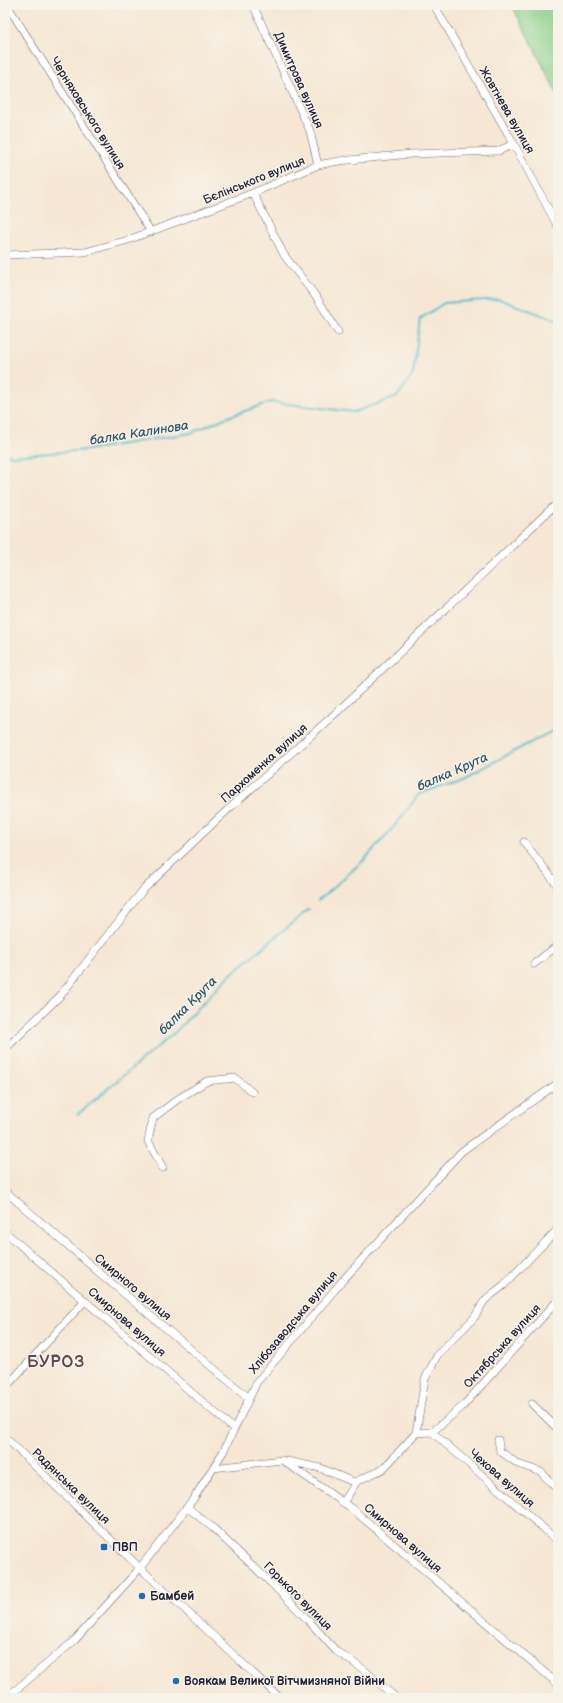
<svg xmlns="http://www.w3.org/2000/svg" width="563" height="1703" font-family="'Balsamiq Sans',sans-serif">
<style>
.green{fill:#89d08c;stroke:#567964}
.lines{fill:none;stroke-linecap:round;stroke-linejoin:round}
.stream{stroke:#4ebbc9;stroke-width:2}
.minor-casing{stroke:#6c6771;stroke-width:8}
.minor{stroke:#fff;stroke-width:7}
.poi-dot{fill:#1f6fb2;stroke:#f7f3e8;stroke-width:1.5}
.labels{text-anchor:middle;stroke-width:3;stroke-linejoin:round;paint-order:stroke}
.street-label{font-size:12px;fill:#22223b;stroke:#f7f3e8}
.poi-label{font-size:12px;font-weight:bold;fill:#22223b;stroke:#f7f3e8;text-anchor:start}
.water-label{font-size:13px;font-style:italic;fill:#31586d;stroke:#f7f3e8}
.district-label{font-size:16px;font-weight:bold;letter-spacing:1px;fill:#5e4b52;stroke:#f7f3e8}
</style>
<rect width="100%" height="100%" fill="#f7f3e8"/>
<filter id="ink" filterUnits="userSpaceOnUse"><feTurbulence type="fractalNoise" baseFrequency=".025" numOctaves="2"/><feDisplacementMap in="SourceGraphic" scale="8" xChannelSelector="R" yChannelSelector="G"/><feConvolveMatrix kernelMatrix="1 2 1 2 8 2 1 2 1" color-interpolation-filters="sRGB"/></filter>
<filter id="wash" filterUnits="userSpaceOnUse"><feTurbulence type="fractalNoise" baseFrequency=".012" numOctaves="4" result="noise"/><feDisplacementMap in="SourceGraphic" scale="16" xChannelSelector="R" yChannelSelector="G"/><feGaussianBlur stdDeviation="0.9" result="paint"/><feColorMatrix in="noise" values="0 0 0 0 0 0 0 0 0 0 0 0 0 0 0 0 0 1.4 0 .05"/><feComposite in="paint" operator="in"/></filter>
<g filter="url(#wash)">
<rect width="100%" height="100%" fill="#f6e7d4"/>
<!-- green -->
<path class="green" d="M512,5H558V96Z"/>
<g class="lines">
<!-- stream -->
<path class="stream" d="M5,454L13,456L87,450L191,433L225,418L271,402L354,412L397,397L413,374L420,319L444,303L499,299L558,321
M318,901L364,860L398,822L419,794L464,778L558,728
M78,1114L176,1031L230,975L309,909"/>
</g>
</g>
<g filter="url(#ink)">
<g class="lines">
<defs>
<path id="minor" d="M7,5L151,232
M253,5L310,131L318,165
M434,5L514,144L558,227
M253,193L284,255L317,298L338,332
M5,255L85,252L128,240L253,193L318,165L339,161L411,154L498,151L514,144
M524,842L558,886
M534,964L558,945
M5,1049L60,996L143,890L222,815L337,712L553,507
M163,1168L148,1141L153,1118L178,1099L207,1081L235,1078L252,1092
M5,1191L102,1275L249,1398
M5,1232L234,1429
M5,1388L85,1301
M532,1404L558,1429
M432,1432L558,1541
M416,1433L425,1379L438,1354L474,1318L485,1300L504,1285L558,1229
M5,1437L140,1568L280,1698
M498,1440L500,1451L518,1464L541,1472L558,1490
M287,1461L320,1468L356,1483
M213,1468L282,1460L351,1508L558,1684
M343,1503L357,1481L383,1469L416,1433L432,1432L463,1406L558,1300
M187,1507L213,1528L271,1583L307,1619L336,1651L363,1669L396,1698
M5,1697L17,1689L75,1640L140,1568L194,1498L223,1452L257,1382L343,1280L462,1151L558,1083"/>
</defs>
<!-- minor casing -->
<use href="#minor" class="minor-casing"/>
<!-- minor -->
<use href="#minor" class="minor"/>
</g>
</g>
<!-- markers -->
<g class="poi-dot">
<rect x="100" y="1543" width="8" height="8" rx="2"/>
<circle cx="142" cy="1596" r="4"/>
<circle cx="176" cy="1681" r="4"/>
</g>
<g class="labels">
<!-- street labels -->
<g class="street-label">
<text transform="translate(299 80) rotate(66)" y="4">Димитрова вулиця</text>
<text transform="translate(507 110) rotate(60)" y="4">Жовтнева вулиця</text>
<text transform="translate(88 113) rotate(58)" y="4">Черняховського вулиця</text>
<text transform="translate(254 180) rotate(-22)" y="4">Бєлінського вулиця</text>
<text transform="translate(264 763) rotate(-42)" y="4">Пархоменка вулиця</text>
<text transform="translate(133 1287) rotate(40)" y="4">Смирного вулиця</text>
<text transform="translate(127 1322) rotate(41)" y="4">Смирнова вулиця</text>
<text transform="translate(293 1322) rotate(-50)" y="4">Хлібозаводська вулиця</text>
<text transform="translate(502 1346) rotate(-48)" y="4">Октябрська вулиця</text>
<text transform="translate(502 1478) rotate(41)" y="4">Чехова вулиця</text>
<text transform="translate(71 1486) rotate(44)" y="4">Радянська вулиця</text>
<text transform="translate(403 1538) rotate(41)" y="4">Смирнова вулиця</text>
<text transform="translate(298 1596) rotate(45)" y="4">Горького вулиця</text>
</g>
<!-- poi labels -->
<g class="poi-label">
<text x="112" y="1551">ПВП</text>
<text x="150" y="1600">Бамбей</text>
<text x="184" y="1685">Воякам Великої Вітчмизняної Війни</text>
</g>
<!-- water labels -->
<g class="water-label">
<text transform="translate(139 432) rotate(-9)" y="5">балка Калинова</text>
<text transform="translate(452 771) rotate(-24)" y="5">балка Крута</text>
<text transform="translate(187 1005) rotate(-45)" y="5">балка Крута</text>
</g>
<!-- district labels -->
<g class="district-label">
<text x="56" y="1367">БУРОЗ</text>
</g>
</g>
<!-- margin -->
<rect width="563" height="1703" fill="none" stroke="#f7f3e8" stroke-width="20"/>
</svg>
